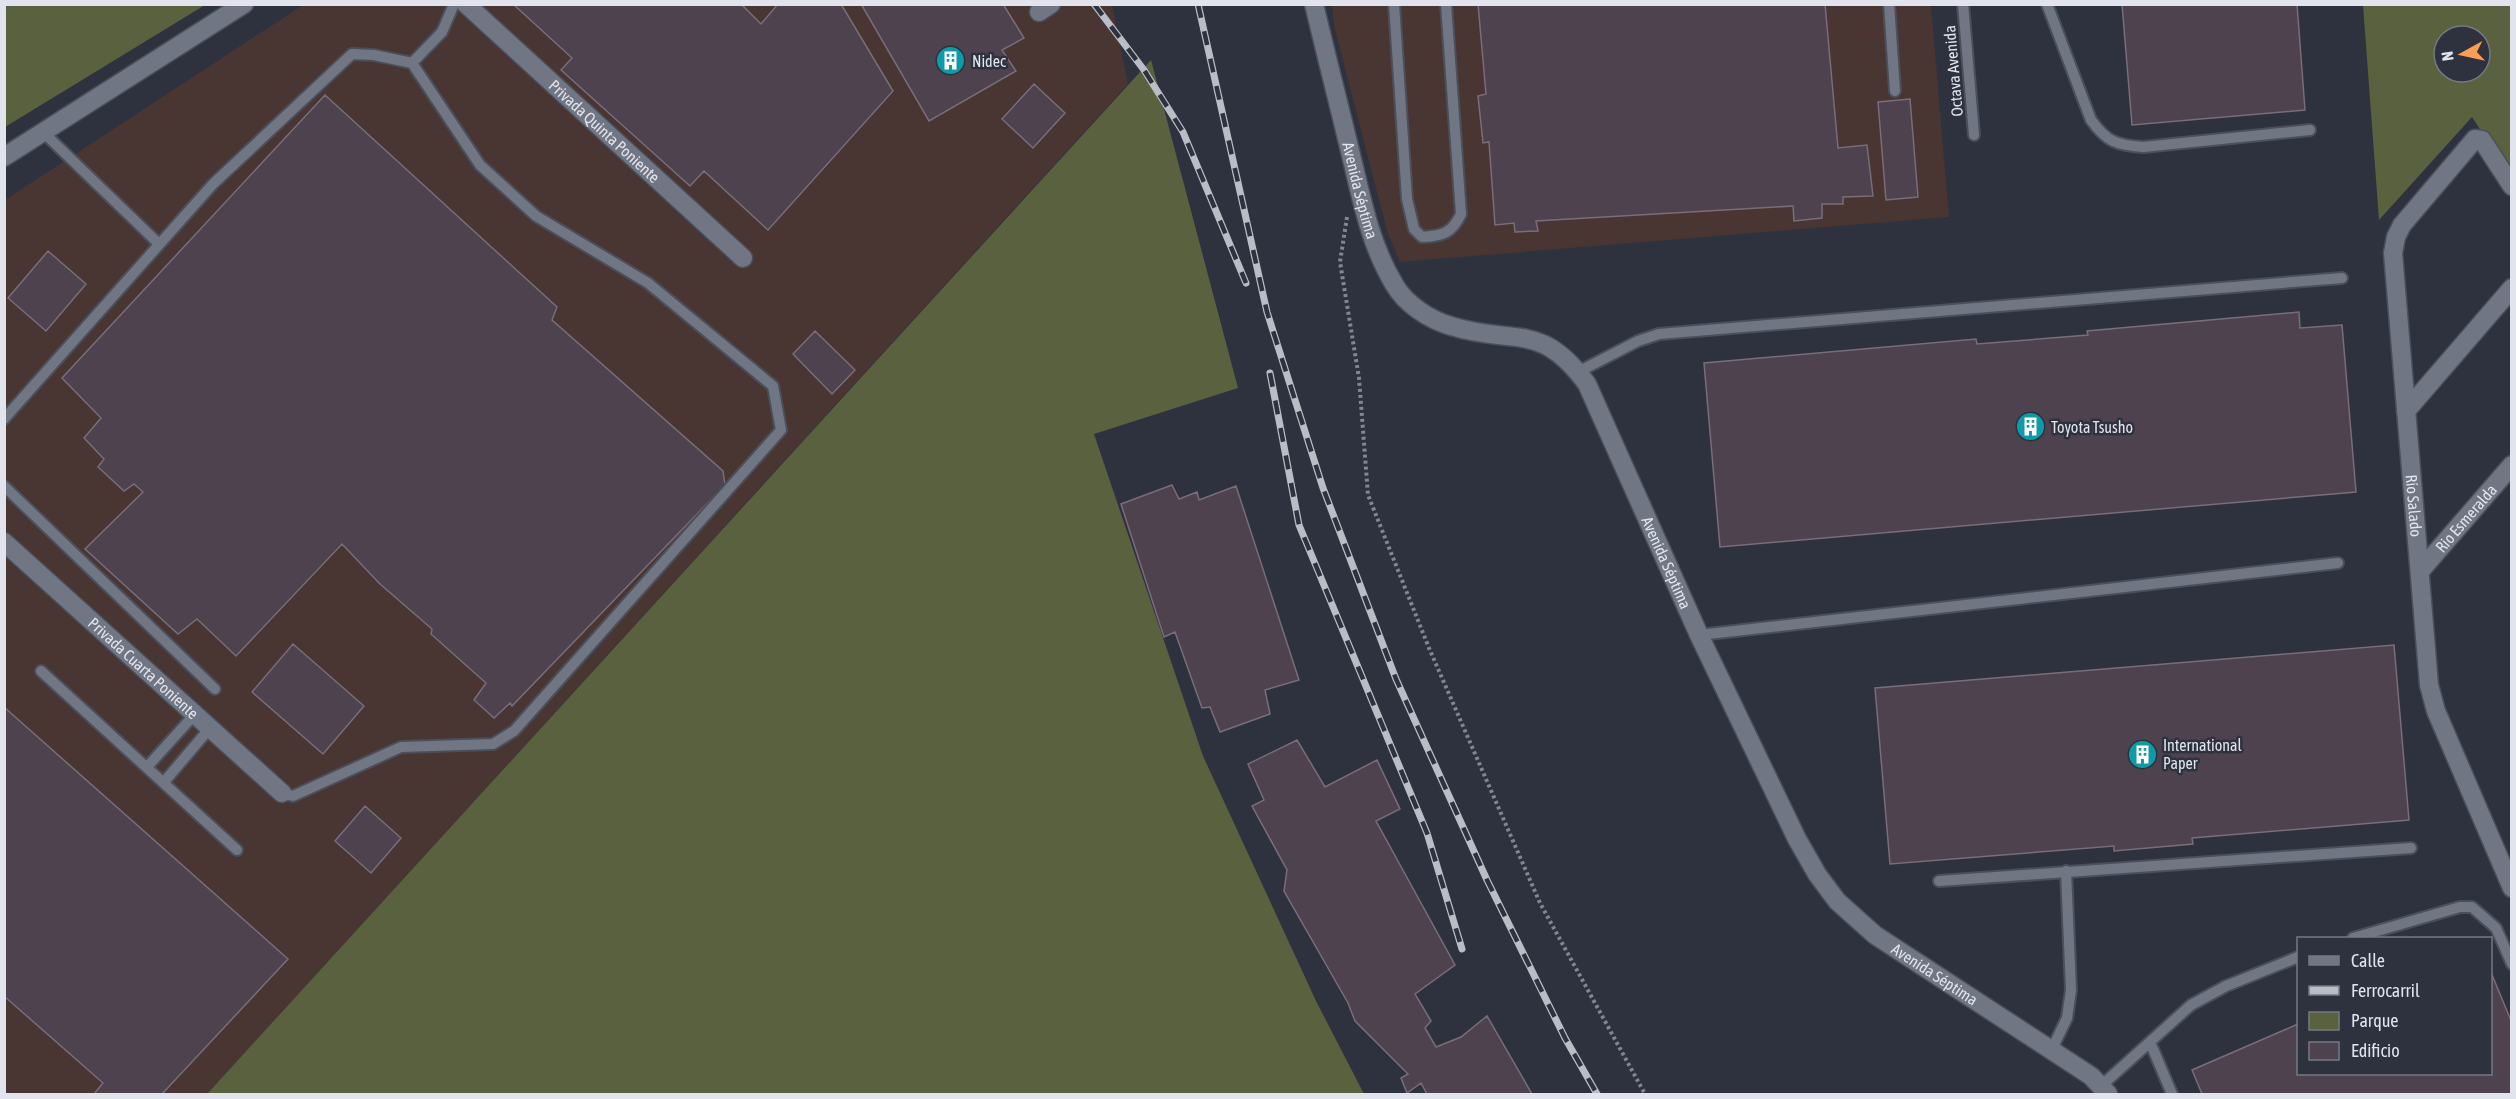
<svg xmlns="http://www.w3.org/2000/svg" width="2516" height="1099" font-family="'Asap Condensed',sans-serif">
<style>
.industrial{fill:#493532}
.green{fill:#5a613e;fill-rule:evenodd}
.building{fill:#4d424d;stroke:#796d79;stroke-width:1.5}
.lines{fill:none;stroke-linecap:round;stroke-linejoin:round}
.service-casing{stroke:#4b4f59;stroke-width:14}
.minor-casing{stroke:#4b4f59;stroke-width:21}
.tertiary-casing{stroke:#4b4f59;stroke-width:21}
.path{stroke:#828690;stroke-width:4;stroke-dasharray:3 3;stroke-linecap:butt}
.service{stroke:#717685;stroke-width:10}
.minor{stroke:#717685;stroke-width:18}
.tertiary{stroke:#717685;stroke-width:18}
.rail-casing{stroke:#babdc6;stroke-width:7}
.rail{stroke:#2e323f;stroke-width:4.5;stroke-dasharray:14;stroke-linecap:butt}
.labels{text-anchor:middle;stroke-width:5;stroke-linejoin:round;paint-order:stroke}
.poi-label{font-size:16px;fill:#e1e4ec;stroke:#2e323f;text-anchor:start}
.street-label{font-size:16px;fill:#e1e4ec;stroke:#2e323f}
</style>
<rect width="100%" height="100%" fill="#2e323f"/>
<!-- industrial -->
<path class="industrial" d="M303,5H1112L1128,84L207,1094H5V200Z
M1332,5H1931L1949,217L1400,262L1387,231L1334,26Z"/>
<!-- green -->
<path class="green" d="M5,4H205V5L5,127Z
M2363,5H2511V177L2472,117L2379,220ZM2444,36H2480V72H2444Z
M1151,60L1238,388L1094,434L1203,756L1316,1001L1364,1094H207Z"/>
<!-- building -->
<path class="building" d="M513,4H741L761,24L778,4H841L893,91L768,230L704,171L690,186L561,70L572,58Z
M861,4H1003L1024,38L1002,50L1016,71L929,121Z
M1478,4H1825L1838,148L1867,145L1873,196L1843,197V204H1822V218L1794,221L1793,206L1536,221L1538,231L1515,232L1514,223L1495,225L1489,142L1483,143L1478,96L1486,94Z
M2122,4H2297L2305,110L2132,125Z
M1034,84L1065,113L1033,148L1002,119Z
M325,95L557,307L552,320L723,471L725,485L512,706L510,703L494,718L474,700L486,683L431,634L432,629L380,584L342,544L236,656L197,619L178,634L85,549L143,492L134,484L124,491L98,467L104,459L84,438L101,418L62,378Z
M1910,99L1918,197L1886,200L1878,102Z
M48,251L86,284L46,331L8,298Z
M2299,312L2300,328L2342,325L2356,492L1720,547L1704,363L1976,339L1977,344L2088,335L2087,331Z
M815,331L855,370L832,394L793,354Z
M1172,485L1179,499L1197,492L1199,500L1236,486L1299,680L1265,690L1270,714L1220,732L1210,707L1202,708L1175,632L1164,637L1121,504Z
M293,644L364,706L323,754L252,692Z
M2394,645L2409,820L2192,838L2193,844L2114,851V846L1890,864L1875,688Z
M4,707L288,959L162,1094H94L103,1083L4,996Z
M1297,740L1325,787L1377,760L1400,809L1376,821L1455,965L1415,994L1431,1021L1425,1028L1436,1047L1461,1037L1487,1016L1532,1094H1427L1421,1083L1407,1093L1401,1078L1408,1074L1355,1021L1348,1003L1284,891L1287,870L1252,806L1264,800L1248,764Z
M365,806L401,838L371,873L335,841Z
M2490,970L2512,1023V1094H2202L2192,1070L2298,1024V1074H2490Z"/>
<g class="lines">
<defs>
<path id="service" d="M1394,4L1407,199L1414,229L1422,237C1443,236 1452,233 1461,214L1446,4
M1889,4L1895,91
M1963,4L1974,135
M2047,4L2091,120C2107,142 2116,145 2143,147L2310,130
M43,132L158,243
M1578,372L1638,341L1659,334L2342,278
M4,419L213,184L352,54L374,55L412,63L442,32L454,4
M4,486L215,689
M1699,635L2338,563
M41,671L237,850
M147,767L195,714
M164,782L210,728
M282,793L293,796L401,747L493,744L514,731L781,430L773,386L648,283L536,216L480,165L412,63
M1939,881L2411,848
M2353,938L2460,907H2472L2496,928L2512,964
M2150,1042L2172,1094
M2051,1051L2067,1018L2071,990L2066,871
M2101,1086L2191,1005L2226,986L2298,957"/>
<g id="minor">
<path id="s1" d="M466,4L743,258"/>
<path d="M1039,12L1051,4"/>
<path id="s2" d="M2512,186L2482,140L2475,139L2402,225L2396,237L2393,253L2429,685L2436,711L2512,888"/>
<path d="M2406,411L2512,288"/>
<path id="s3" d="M4,542L282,793"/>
<path id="s4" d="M2420,571L2512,465"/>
</g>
<g id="tertiary">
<path id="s5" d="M1314,4C1326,55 1339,105 1351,155C1362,200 1370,244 1394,284C1405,304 1430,320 1451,326C1515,346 1540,320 1587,384L1699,635L1797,839L1817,874L1837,901L1875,935L2091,1076L2108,1094"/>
<path d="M4,157L244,4"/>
</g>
</defs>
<!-- service casing -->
<use href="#service" class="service-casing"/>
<!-- minor casing -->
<use href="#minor" class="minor-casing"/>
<!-- tertiary casing -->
<use href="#tertiary" class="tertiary-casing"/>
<!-- path -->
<path class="path" d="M1347,217L1340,262L1359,378L1368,495L1429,648L1540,903L1645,1094"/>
<!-- service -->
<use href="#service" class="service"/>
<!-- minor -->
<use href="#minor" class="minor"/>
<!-- tertiary -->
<use href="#tertiary" class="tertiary"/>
<defs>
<path id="rail" d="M1094,4L1144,70L1183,132L1246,283
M1198,4L1267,312L1323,488L1396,679L1487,880L1565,1038L1597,1094
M1270,373L1299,525L1427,833L1462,949"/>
</defs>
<!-- rail casing -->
<use href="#rail" class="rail-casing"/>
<!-- rail -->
<use href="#rail" class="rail"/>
</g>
<!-- icons -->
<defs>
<symbol id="building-disc" viewBox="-11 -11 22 22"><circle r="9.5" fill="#0f9aa8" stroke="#2e323f"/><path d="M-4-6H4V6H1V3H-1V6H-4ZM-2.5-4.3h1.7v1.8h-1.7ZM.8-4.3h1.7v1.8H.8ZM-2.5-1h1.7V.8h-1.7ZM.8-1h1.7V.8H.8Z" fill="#fff"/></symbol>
</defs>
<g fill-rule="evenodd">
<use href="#building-disc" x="934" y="44" width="33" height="33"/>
<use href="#building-disc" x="2014" y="410" width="33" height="33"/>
<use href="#building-disc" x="2126" y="738" width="33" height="33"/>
</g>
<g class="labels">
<!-- poi labels -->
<g class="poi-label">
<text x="972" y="67">Nidec</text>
<text x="2051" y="433">Toyota Tsusho</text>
<text x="2163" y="751">International<tspan x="2163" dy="18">Paper</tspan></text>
</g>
<!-- street labels -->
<g class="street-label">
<text transform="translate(1953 71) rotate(-95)" y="6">Octava Avenida</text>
<text dy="6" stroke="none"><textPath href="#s1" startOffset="188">Privada Quinta Poniente</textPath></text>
<text dy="6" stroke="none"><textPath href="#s5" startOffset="192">Avenida Séptima</textPath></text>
<text dy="6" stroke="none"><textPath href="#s2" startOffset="458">Río Salado</textPath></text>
<text dy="6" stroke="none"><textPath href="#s4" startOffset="70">Rio Esmeralda</textPath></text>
<text dy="6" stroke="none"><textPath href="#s5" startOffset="714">Avenida Séptima</textPath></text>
<text dy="6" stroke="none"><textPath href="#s3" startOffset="188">Privada Cuarta Poniente</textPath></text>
<text dy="6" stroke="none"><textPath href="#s5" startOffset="1216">Avenida Séptima</textPath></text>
</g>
</g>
<!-- border -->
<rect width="2516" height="1099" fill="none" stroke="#e1e4ec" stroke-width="12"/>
<!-- legend -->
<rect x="2297" y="937" width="195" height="138" fill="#2e323f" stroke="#767984" stroke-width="1.5"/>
<rect x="2309" y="956" width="30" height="9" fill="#717685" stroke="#767984" stroke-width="1.5"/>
<text x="2351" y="967" font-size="18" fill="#e1e4ec">Calle</text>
<rect x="2309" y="986" width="30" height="9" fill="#babdc6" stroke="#767984" stroke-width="1.5"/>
<text x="2351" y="997" font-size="18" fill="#e1e4ec">Ferrocarril</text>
<rect x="2309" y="1012" width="30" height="18" fill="#5a613e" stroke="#767984" stroke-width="1.5"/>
<text x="2351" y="1027" font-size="18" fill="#e1e4ec">Parque</text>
<rect x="2309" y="1042" width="30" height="18" fill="#4d424d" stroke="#767984" stroke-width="1.5"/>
<text x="2351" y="1057" font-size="18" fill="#e1e4ec">Edificio</text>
<!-- north arrow -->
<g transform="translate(2462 54) rotate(262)"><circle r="28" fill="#2e323f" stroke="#767984" stroke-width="1.5"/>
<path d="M0-4.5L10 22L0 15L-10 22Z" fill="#fd9c55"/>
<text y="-9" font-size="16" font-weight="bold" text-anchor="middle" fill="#e1e4ec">N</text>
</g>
</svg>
